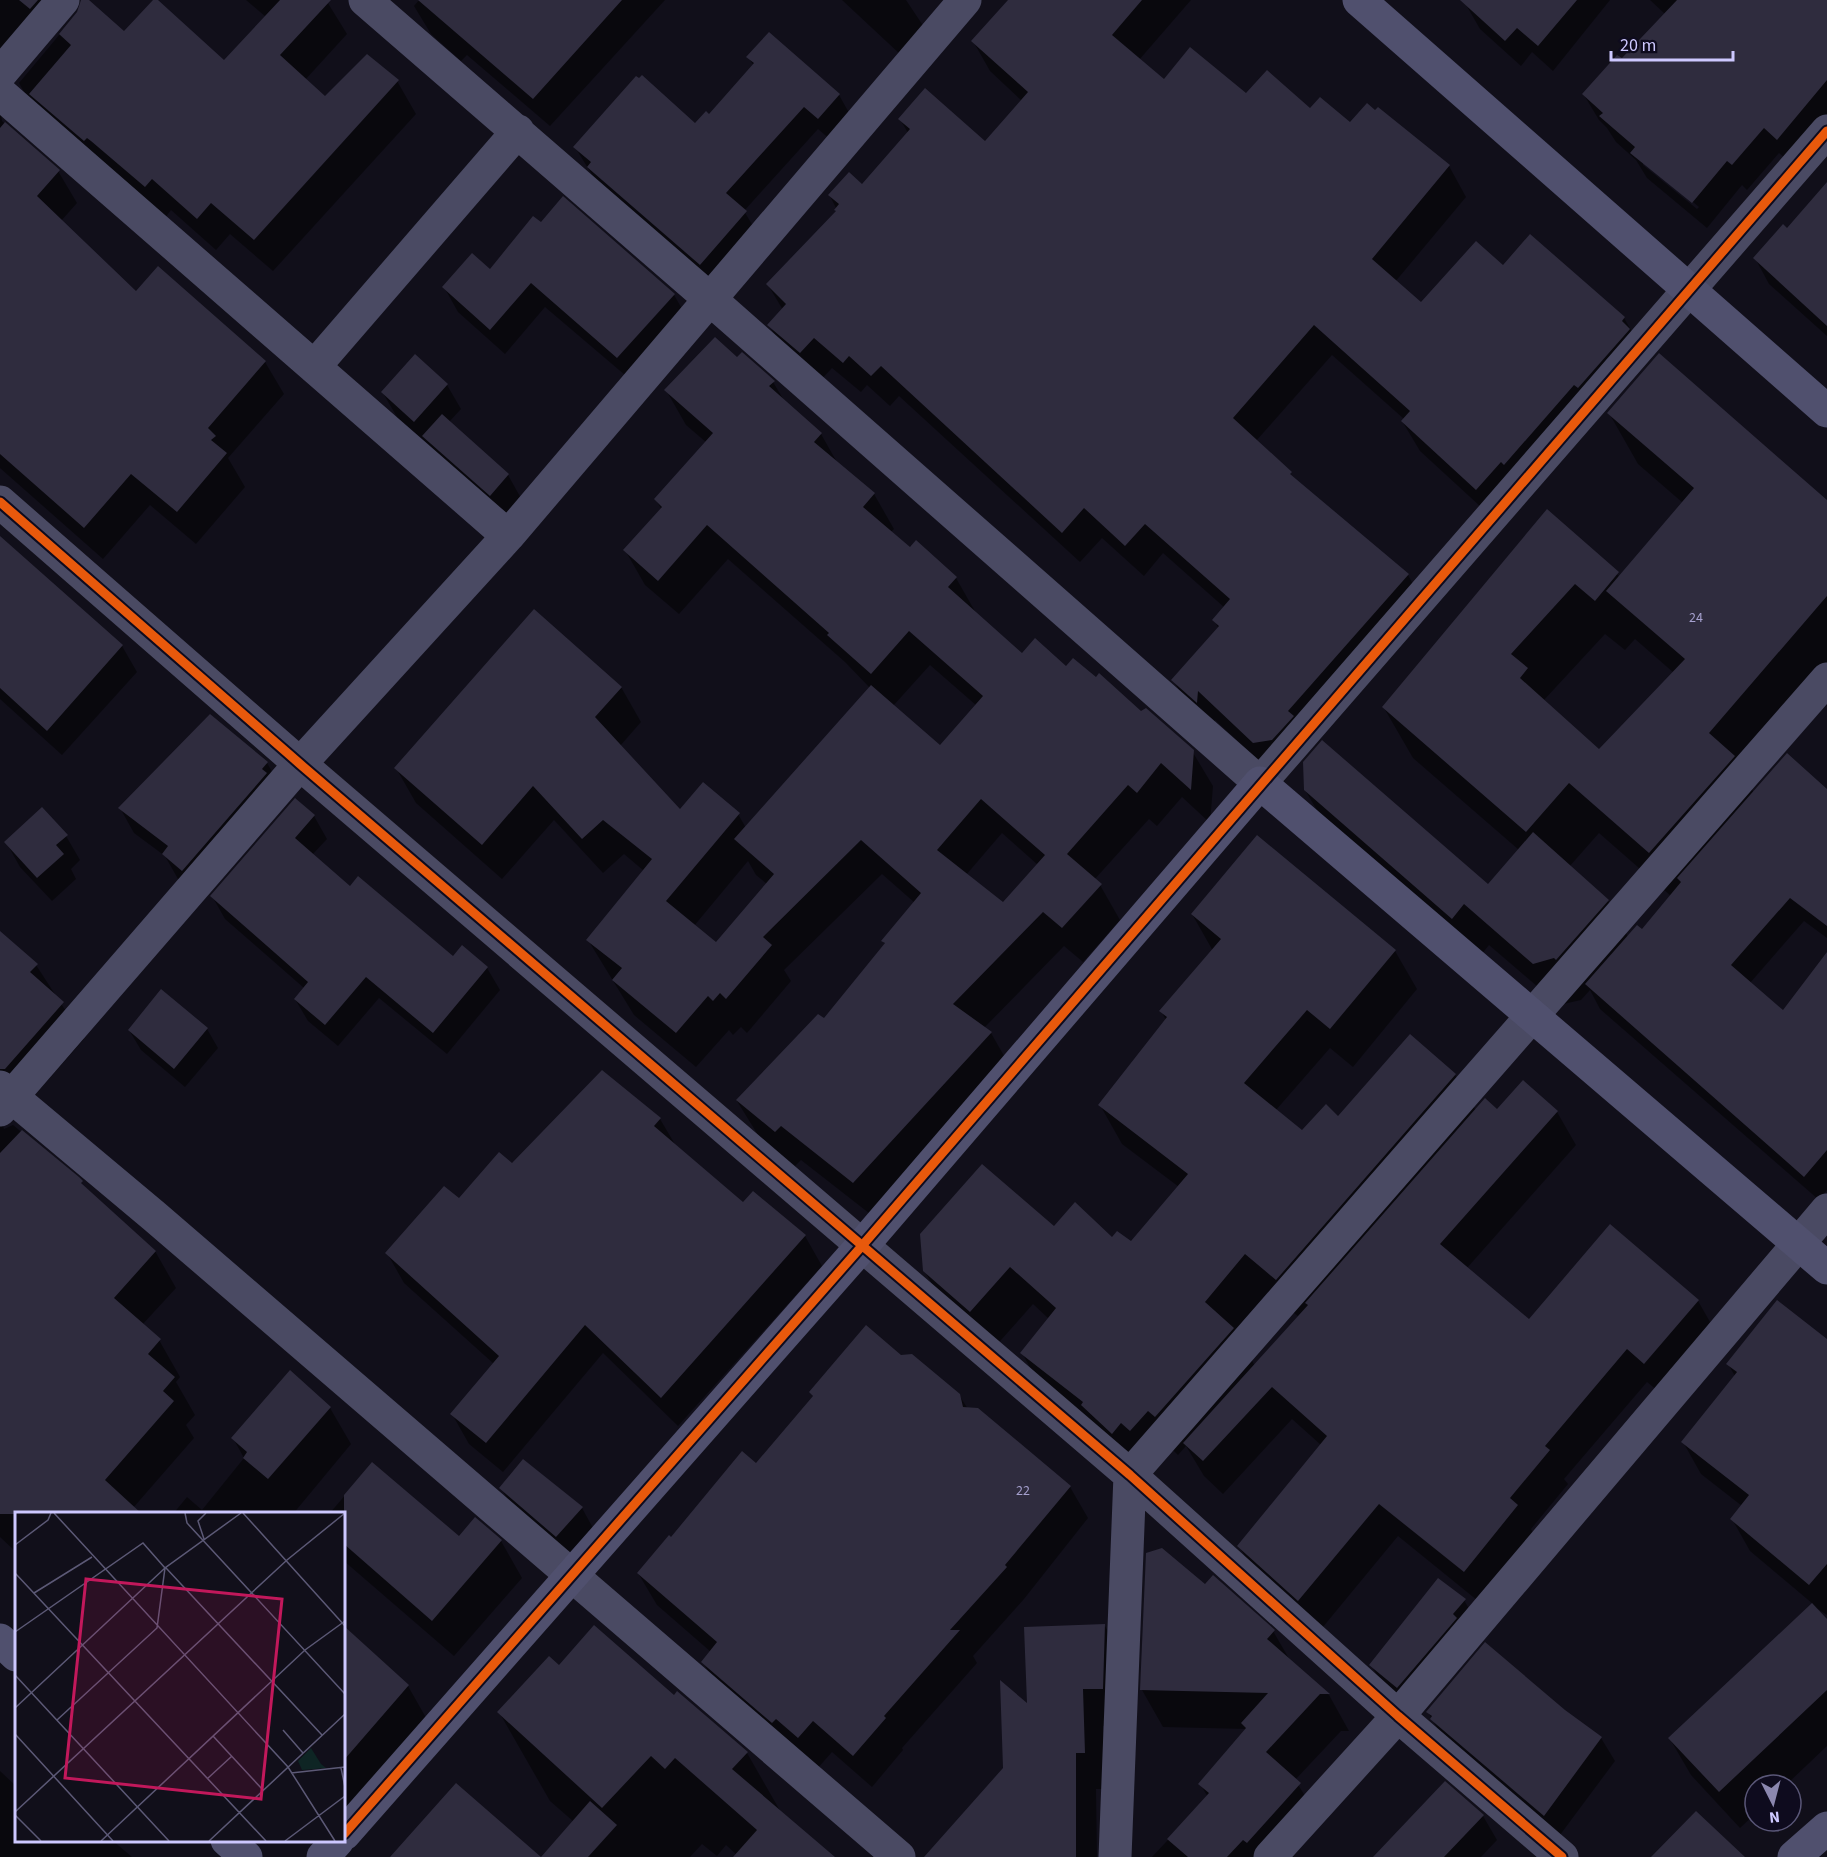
<svg xmlns="http://www.w3.org/2000/svg" width="1827" height="1857" font-family="'Source Sans 3',sans-serif">
<style>
.shadow{fill:#0007;fill-rule:evenodd}
.building{fill:#2f2c3e;fill-rule:evenodd}
.lines{fill:none;stroke-linecap:round;stroke-linejoin:round}
.street{stroke:#4a4a63;stroke-width:33}
.secondary{stroke:#50506e;stroke-width:33}
.cycleway-casing{stroke:#0e0b1e;stroke-width:13}
.cycleway{stroke:#e8590c;stroke-width:9}
.labels{text-anchor:middle;stroke-width:5;stroke-linejoin:round;paint-order:stroke}
.number-label{font-size:14px;fill:#a6a1cf}
.inset-road{fill:none;stroke:#5c5976;stroke-width:1.5}
.view{fill:#c2185b;fill-opacity:0.15;stroke:#c2185b;stroke-width:3}
.inset-edge{fill:none;stroke:#cdc8ff;stroke-width:3}
</style>
<rect width="100%" height="100%" fill="#110f1a"/>
<!-- shadow -->
<path class="shadow" d="M0,0H55L0,103Z
M155,0L224,62L266,17L246,0H326L347,34L305,80L325,98L397,81L416,114L273,271L230,234L216,250L171,210L165,218L37,115L19,83L60,34L124,33Z
M419,0H665L550,126L467,55L461,61L431,34L414,6Z
M842,0H906L926,30L902,56Z
M1050,0H1191L1139,60L1164,81L1311,110L1350,124L1378,109L1449,166L1466,197L1395,282L1421,304L1503,267L1530,236L1624,318L1642,349L1494,519L1420,451L1402,421L1404,419L1332,355L1256,441L1294,479L1408,575L1425,606L1272,773L1215,720L1214,731L1191,710L1173,680L1219,629L1214,620L1225,608L1163,553L1144,576L1102,538L1080,562L899,396L890,406L867,385L861,392L832,368L818,383L787,355L769,325L783,310L768,285L838,212L830,196L863,186L908,133L900,119L985,143L1022,101L990,71L973,41Z
M1468,0H1610L1553,71L1532,52L1521,66L1480,29L1465,3Z
M1650,0H1827V144L1792,164L1779,153L1747,190L1742,185L1707,228L1647,178L1636,160L1616,142L1607,128L1599,120L1584,95L1622,60L1665,14ZM1643,161L1699,207L1697,209L1643,165Z
M748,57L839,95L852,118L832,141L818,129L744,211L759,236L714,288L602,191L575,147L695,125L709,116L754,66Z
M0,108L2,121L58,171L77,203L61,221L136,293L265,362L284,394L228,458L245,487L196,544L150,505L103,559L0,468Z
M1827,184V336L1769,284L1755,258L1787,230Z
M490,272L674,295L688,319L632,381L545,307L505,354L458,312L444,287Z
M737,359L773,382L785,402L821,434L838,464L874,494L894,529L890,533L910,549L956,578L976,613L1022,655L1066,668L1140,713L1192,751L1213,786L1210,823L1182,797L1157,826L1149,819L1094,880L1100,885L1120,920L1083,962L1064,946L984,1028L991,1033L1011,1068L874,1217L801,1160L795,1166L758,1135L737,1101L824,1020L885,944L883,941L915,903L882,874L784,970L791,981L747,1033L741,1027L733,1035L729,1030L696,1067L634,1015L588,940L644,871L624,854L603,873L554,820L502,879L416,803L396,768L621,687L641,722L620,746L680,812L738,814L746,828L870,688L845,662L728,559L679,614L645,585L625,550L662,510L656,500L707,443L686,425L666,390ZM930,665L977,706L940,747L893,706ZM1002,833L1038,865L1004,904L966,875ZM748,861L756,875L767,884L717,944L694,926Z
M447,385L461,409L449,422L508,475L522,500L505,519L438,461L429,445L397,417L383,393Z
M1609,413L1827,504V680L1744,776L1754,793L1827,791V938L1804,921L1750,983L1783,1012L1827,961V1190L1819,1200L1600,1009L1590,990L1581,1000L1559,1005L1489,945L1477,960L1330,832L1305,790L1488,886L1519,850L1413,758L1384,708L1547,511L1620,577L1683,503L1638,464ZM1605,634L1625,650L1635,639L1674,673L1599,751L1544,700ZM1599,833L1671,896L1642,931L1628,937L1608,901L1569,867Z
M0,537L122,646L137,672L62,755L0,699Z
M267,763L281,787L197,895L178,879L165,856L134,833L120,808Z
M296,800L314,816L327,839L312,855L350,888L453,959L487,968L500,990L447,1054L379,998L338,1046L308,1021L295,999L304,988L225,919L212,896Z
M66,836L80,860L71,869L76,879L52,901L20,867L6,842Z
M1192,914L1395,951L1417,989L1353,1067L1330,1048L1276,1110L1303,1132L1455,1075L1476,1111H1497L1523,1082L1557,1112L1576,1145L1467,1268L1529,1321L1698,1301L1717,1334L1664,1396L1647,1382L1564,1479L1568,1484L1531,1529L1536,1539L1483,1605L1398,1536L1318,1633L1258,1579L1239,1546L1321,1445L1292,1419L1223,1494L1204,1476L1186,1446L1178,1455L1171,1448L1135,1471L1044,1392L1022,1353L1049,1319L1033,1304L993,1349L947,1310L924,1270L1054,1228L1131,1244L1179,1187L1122,1144L1100,1105L1166,1020L1161,1011L1213,951ZM1268,1292L1299,1317L1255,1366L1235,1331Z
M0,943L36,965L84,1039L26,1105L2,1122L4,1129L13,1125L78,1179L86,1190L155,1251L176,1288L142,1325L159,1340L180,1377L176,1382L195,1415L186,1425L194,1438L133,1508L16,1514V1552L0,1537Z
M207,1029L218,1048L185,1087L141,1050L129,1030Z
M660,1119L676,1146L743,1204L805,1236L822,1266L678,1426L603,1353L503,1472L469,1444L452,1414L494,1364L404,1283L387,1253L512,1165Z
M1827,1341V1615L1813,1606L1827,1621V1746L1786,1785H1755V1814L1740,1828L1691,1775L1670,1739L1813,1604L1750,1551L1732,1519L1742,1506L1701,1474L1683,1442L1735,1376L1728,1364Z
M901,1356L959,1395L968,1409L1070,1487L1088,1518L1024,1599L973,1656L977,1663L902,1748L903,1750L872,1787L832,1752L817,1769L721,1694L703,1662L711,1652L657,1605L638,1573L671,1539L757,1465L814,1398L811,1393Z
M330,1408L351,1444L293,1514H173L187,1497L202,1510L244,1458L233,1438Z
M523,1461L582,1508L593,1528L567,1555L512,1507L501,1488Z
M372,1464L460,1539L475,1519L501,1541L522,1578L454,1656L344,1561V1514H329Z
M1205,1586L1273,1631L1291,1662L1329,1695L1349,1731H1341L1295,1780L1321,1821L1289,1857H1152L1208,1797L1200,1784L1247,1729L1163,1727L1142,1690Z
M1464,1600L1478,1625L1411,1712L1385,1689L1371,1665Z
M1105,1626L1126,1663L1123,1726H1103L1105,1789H1096L1097,1857H935L1004,1768L1028,1706Z
M344,1628L408,1686L429,1723L344,1821Z
M559,1667L674,1698L747,1753L782,1814L833,1857H735L737,1855L726,1845L717,1856L702,1844L690,1857H543L574,1822L550,1801L499,1712Z
M1564,1711L1601,1738L1615,1761L1557,1839L1445,1742L1428,1712Z
M0,1771L16,1786V1840H112L132,1857H0Z
M1483,1816L1497,1840L1481,1857H1375Z"/>
<!-- building -->
<path class="building" d="M19,0H38L30,9Z
M81,0H89L124,31L153,0H158L224,60L280,0H331L280,55L325,96L367,54L399,80L254,240L211,203L197,219L152,179L145,187L91,141L87,138L84,141L29,94L71,45L59,34L77,12Z
M418,0H622L533,99Z
M1008,0H1142L1112,35L1164,79L1190,47L1246,93L1267,70L1310,108L1320,97L1350,122L1367,103L1375,110L1378,107L1450,165L1372,259L1421,302L1476,241L1503,265L1530,234L1625,317L1622,321L1630,329L1578,388L1574,385L1504,465L1501,462L1476,490L1401,421L1410,411L1314,325L1233,418L1292,472L1290,474L1409,574L1288,711L1294,716L1272,740L1253,743L1198,691L1197,703L1171,680L1219,626L1212,620L1230,599L1145,524L1125,546L1084,508L1062,533L881,366L871,376L849,356L843,363L814,338L800,353L767,325L786,304L766,284L836,211L834,210L839,204L828,195L849,172L862,184L910,129L898,119L925,88L985,141L1028,92L971,41Z
M1460,0H1577L1538,46L1517,28L1505,41Z
M1677,0H1827V80L1777,140L1764,128L1732,165L1727,161L1692,203L1630,153L1635,147L1599,116L1603,113L1582,94L1617,55L1622,58Z
M769,32L840,94L818,119L804,107L726,193L747,211L700,265L587,167L591,162L573,147L636,76L639,78L642,75L695,123L706,111L709,114L754,63L746,57Z
M5,122L60,170L37,196L136,291L158,266L266,361L208,428L216,436L211,440L227,453L177,512L131,474L84,528L0,454V128Z
M1827,182V326L1753,258L1783,224L1787,228Z
M563,196L675,294L617,358L531,283L490,330L442,287L472,253L490,269L533,216L541,222Z
M715,337L737,357L742,352L775,381L769,386L822,433L814,442L875,493L863,507L910,547L916,540L957,577L948,587L1022,653L1035,638L1066,666L1073,658L1096,677L1099,673L1141,711L1146,708L1194,750L1191,790L1161,763L1137,793L1128,785L1067,854L1102,884L1062,928L1043,912L953,1004L992,1032L853,1183L781,1126L775,1132L736,1100L818,1014L824,1018L885,943L881,941L921,893L861,840L763,937L772,945L726,999L720,993L713,1001L708,996L676,1033L612,980L622,968L586,940L652,859L603,820L582,839L533,786L482,845L394,768L534,609L622,687L595,717L680,809L703,782L740,813L666,901L716,942L774,874L734,839L871,685L940,745L983,696L909,631L871,674L827,635L829,633L707,525L658,581L623,550L662,507L654,499L713,433L664,390ZM981,799L1045,855L1003,902L937,850Z
M1659,353L1827,500V596L1709,733L1735,756L1649,853L1569,783L1526,832L1382,707L1547,509L1619,572L1595,601L1575,584L1511,654L1528,668L1520,678L1599,749L1685,659L1606,591L1694,488L1607,413Z
M415,354L448,384L414,422L381,392Z
M442,414L509,474L490,496L422,436Z
M0,536L123,645L47,731L0,688Z
M210,714L268,762L262,769L267,773L182,871L162,854L168,846L118,808Z
M1322,740L1488,884L1533,832L1609,900L1556,960L1554,958L1533,964L1464,904L1452,919L1304,790L1303,762Z
M1787,753L1827,789V926L1790,898L1731,965L1783,1010L1827,952V1150L1804,1177L1585,984L1637,925L1642,929L1681,882L1677,878Z
M295,798L315,815L295,838L350,886L358,876L453,956L462,945L488,967L433,1033L366,977L325,1025L294,999L308,982L210,896Z
M42,807L68,835L56,845L64,854L37,878L4,842Z
M1257,835L1396,950L1330,1029L1307,1010L1244,1083L1302,1130L1326,1104L1338,1116L1410,1034L1456,1074L1276,1280L1245,1254L1205,1302L1234,1328L1155,1417L1148,1411L1130,1431L1121,1423L1112,1434L1081,1405L1083,1402L1020,1353L1056,1308L1010,1267L970,1312L923,1271L920,1234L982,1164L1054,1226L1075,1202L1112,1237L1117,1231L1131,1241L1188,1174L1098,1105L1167,1017L1159,1011L1221,939L1191,914Z
M0,931L38,964L30,972L64,1002L5,1069H0Z
M161,989L208,1028L174,1069L128,1030Z
M602,1070L661,1118L654,1126L743,1202L753,1191L806,1235L661,1398L585,1325L486,1443L450,1414L499,1356L385,1253L444,1186L459,1198L499,1152L512,1163Z
M1523,1080L1558,1111L1440,1244L1529,1319L1610,1224L1699,1300L1644,1364L1627,1349L1545,1446L1550,1450L1510,1498L1518,1505L1464,1572L1379,1504L1298,1601L1237,1546L1327,1436L1272,1387L1203,1461L1183,1443L1308,1305L1305,1303L1485,1098L1497,1109Z
M22,1130L79,1177L83,1181L81,1183L156,1251L114,1298L161,1339L148,1354L175,1377L163,1391L174,1401L105,1480L142,1514H0V1153Z
M1777,1300L1827,1339V1564L1809,1585L1730,1519L1749,1495L1681,1442L1737,1372L1726,1364Z
M866,1325L901,1355L912,1354L960,1394L963,1407L978,1408L1071,1486L1005,1565L1007,1567L950,1630H960L884,1716L886,1718L853,1756L813,1721L798,1738L776,1719L772,1723L701,1662L717,1642L637,1573L669,1535L671,1537L742,1451L756,1463L813,1396L809,1392Z
M290,1370L331,1407L268,1479L243,1458L247,1452L231,1438Z
M523,1459L583,1507L556,1537L499,1488Z
M372,1462L459,1536L475,1517L502,1540L432,1621L344,1544V1495Z
M1162,1548L1205,1584L1213,1575L1275,1630L1267,1639L1330,1694H1320L1266,1752L1301,1783L1247,1843L1243,1840L1227,1857H1188L1167,1839L1209,1793L1198,1784L1246,1728L1241,1723L1268,1693L1140,1690L1146,1553Z
M1438,1578L1466,1599L1453,1614L1457,1618L1397,1688L1369,1665Z
M1812,1603L1827,1619V1690L1719,1792L1668,1738Z
M1105,1624L1103,1689H1083L1085,1753H1076V1857H924L1003,1768L1000,1680L1027,1703L1024,1627Z
M594,1625L674,1695L677,1691L748,1752L732,1769L835,1857H733L757,1830L675,1758L665,1769L651,1756L602,1808L497,1712L549,1656L559,1665Z
M344,1626L409,1685L344,1760Z
M1485,1642L1565,1710L1602,1737L1544,1816L1430,1719L1432,1716L1426,1712Z
M1445,1781L1484,1815L1444,1857H1373Z
M456,1783L541,1857H390Z
M590,1801L617,1825L588,1857H541Z
M1696,1811L1745,1857H1651Z"/>
<g class="lines">
<!-- street -->
<path class="street" d="M365,0L711,300L1260,783L1827,131
M0,74L63,0
M0,93L508,536
M314,367L518,131
M0,502L300,764L1130,1475L1398,1716L1562,1857
M0,1087L154,1216L899,1857
M0,1110L300,764L508,536L965,0
M1115,1857L1130,1475L1827,679
M1270,1857L1398,1716L1827,1210"/>
<!-- secondary -->
<path class="secondary" d="M1359,0L1827,411
M0,1640L16,1655
M344,1834L861,1247L1260,783L1827,1268
M227,1840L246,1857
M323,1857L338,1840
M1794,1857L1827,1828"/>
<defs>
<path id="cycleway" d="M0,502L300,764L1130,1475L1398,1716L1562,1857
M344,1834L861,1247L1827,131"/>
</defs>
<!-- cycleway casing -->
<use href="#cycleway" class="cycleway-casing"/>
<!-- cycleway -->
<use href="#cycleway" class="cycleway"/>
</g>
<g class="labels">
<!-- number labels -->
<g class="number-label">
<text x="1696" y="622">24</text>
<text x="1023" y="1495">22</text>
</g>
</g>
<!-- overview -->
<g transform="translate(15 1512)">
<rect width="330" height="330" fill="#110f1a"/>
<path d="M296,236L306,252L311,256L287,258L283,249Z" fill="#0e2524"/>
<path class="inset-road" d="M39,1L273,255L320,329M170,1L172,11L330,182M228,1L330,114M189,27L183,9L191,1M0,33L33,8L36,1M151,56L307,223M0,61L251,329M19,81L77,45M0,120L128,31L150,56L0,196M0,163L154,329M42,208L142,116L150,56L226,1M268,218L288,241M0,222L98,329M198,224L248,278M326,256L330,275M276,261L330,255M192,267L217,244M0,300L272,48L330,1M0,303L26,329M86,329L290,138L330,109M194,329L330,202M270,329L330,284"/>
<path class="view" d="M71,67L267,87L246,287L50,266Z"/>
<rect width="330" height="330" class="inset-edge"/>
</g>
<!-- north arrow -->
<g transform="translate(1773 1803) rotate(174)"><circle r="28" fill="#0e0b1e" stroke="#5a5778" stroke-width="1.5"/>
<path d="M0-4.5L10 22L0 15L-10 22Z" fill="#8b87af"/>
<text y="-9" font-size="16" font-weight="bold" text-anchor="middle" fill="#cdc8ff">N</text>
</g>
<!-- scale -->
<path d="M1611 51v9h122v-9" fill="none" stroke="#cdc8ff" stroke-width="3"/>
<text x="1620" y="51" font-size="18" fill="#cdc8ff" stroke="#0e0b1e" stroke-width="4.5" paint-order="stroke">20 m</text>
</svg>
